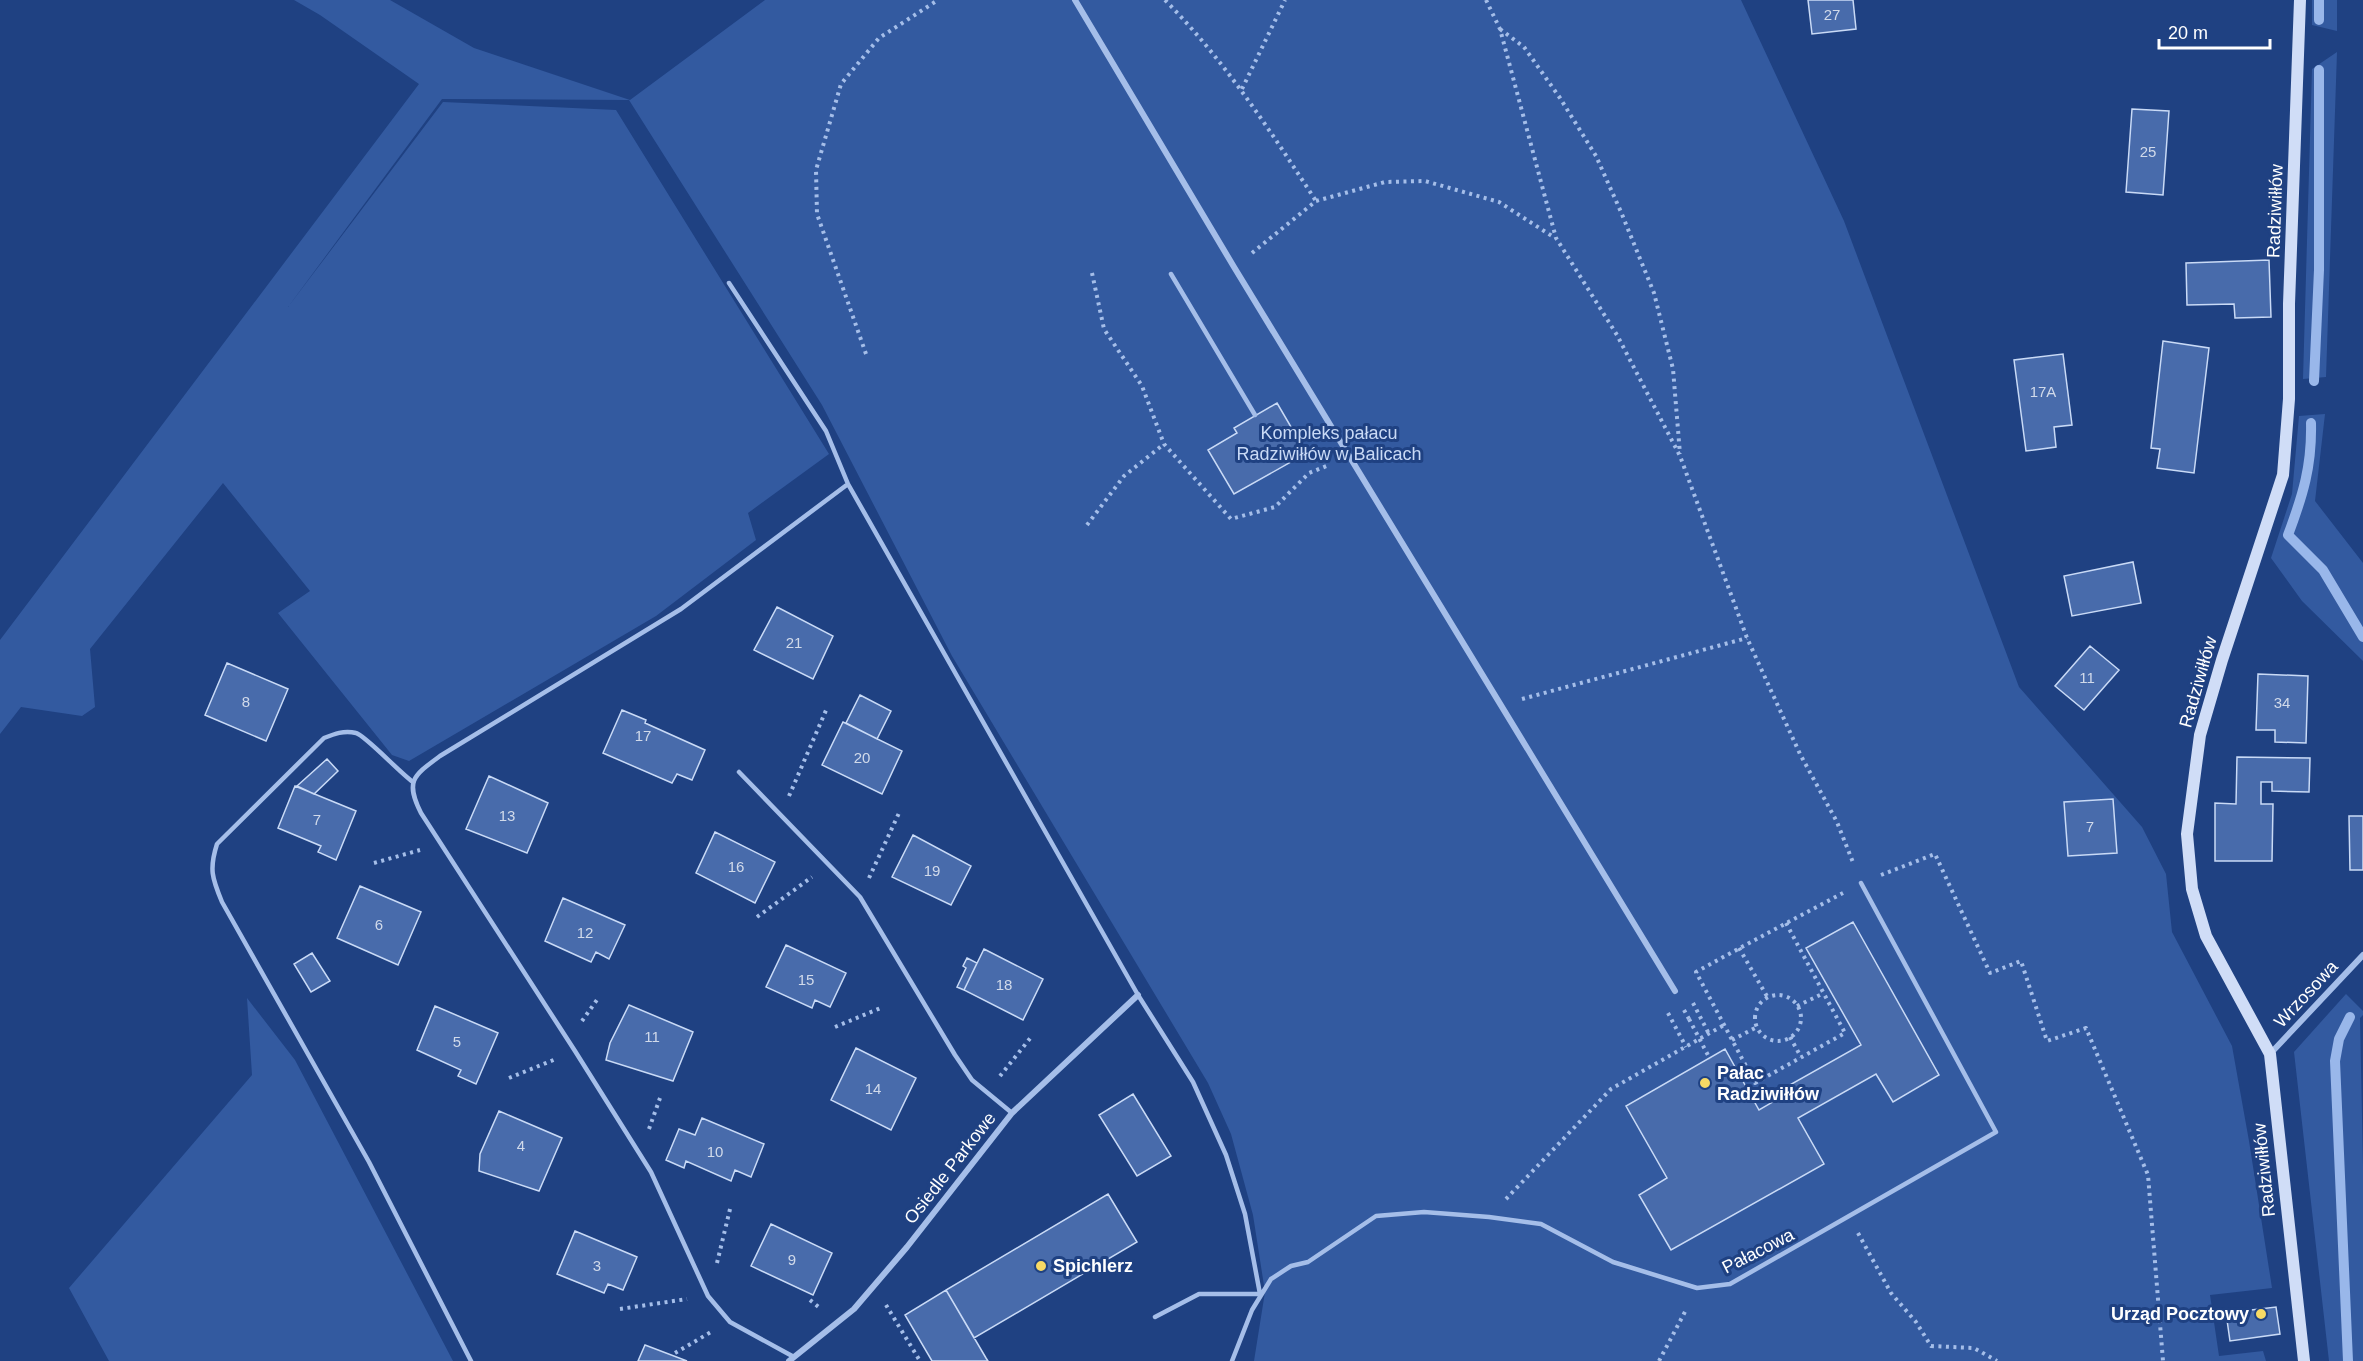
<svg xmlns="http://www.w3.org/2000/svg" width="2363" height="1361" font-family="Helvetica,sans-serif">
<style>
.green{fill:#335aa0}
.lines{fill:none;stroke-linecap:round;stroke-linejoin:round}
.stream{stroke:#99b7ea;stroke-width:10}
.building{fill:#486bab;stroke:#c9daf6;stroke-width:1.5}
.path{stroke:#a5bee9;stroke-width:4;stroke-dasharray:3 4.5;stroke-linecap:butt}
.lane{stroke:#a5bee9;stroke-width:4.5}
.street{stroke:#a5bee9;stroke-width:6}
.secondary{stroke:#d0ddf7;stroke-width:12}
.path-bridge{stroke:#a5bee9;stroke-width:4;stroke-dasharray:3 4.5;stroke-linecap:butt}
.poi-dot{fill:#f7da65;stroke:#1f4182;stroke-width:2}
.labels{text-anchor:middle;stroke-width:6;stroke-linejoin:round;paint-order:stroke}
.number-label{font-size:15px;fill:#d1daea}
.street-label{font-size:18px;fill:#fff;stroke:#1f4182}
.park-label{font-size:18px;fill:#c9daf6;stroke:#1f4182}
.poi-label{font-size:18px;font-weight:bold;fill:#fff;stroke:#1f4182;text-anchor:start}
</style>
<rect width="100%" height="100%" fill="#1f4182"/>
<!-- green -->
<path class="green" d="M294,0H390L474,48L630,100L765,0H1741L1844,221L2019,687L2142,827L2166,874L2172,932L2232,1046L2249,1141L2272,1288L2210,1295L2219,1356L2263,1351L2266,1361H1254L1265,1292L1253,1215L1231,1134L1208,1083L952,656L822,405L629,100L442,99L288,307L443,102L616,110L829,454L748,513L756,540L656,616L409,761L392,755L278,613L310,591L223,483L90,649L95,707L82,716L21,707L0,734V640L419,84L320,15Z
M2312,0H2337V31L2312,25Z
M2337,52L2326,377L2303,379L2312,69Z
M2325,414L2315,501L2363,563V661L2302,601L2271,558L2292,494L2299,416Z
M2346,994L2363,1011V1015L2360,1018L2363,1166V1361H2329L2294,1052Z
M247,998L295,1060L453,1361H109L69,1288L252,1075Z"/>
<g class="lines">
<!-- stream -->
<path class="stream" d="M2319,0V20
M2314,381L2319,270V70
M2311,423C2312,466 2303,495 2288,535L2323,570L2363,637
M2348,1361L2335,1061L2339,1039L2350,1017"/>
</g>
<!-- building -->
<path class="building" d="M1808,0H1853L1856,29L1812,34Z
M2132,109L2169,111L2163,195L2126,192Z
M2269,260L2271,317L2235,318L2234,304L2187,305L2186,263Z
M2163,341L2209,348L2194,473L2157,468L2160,449L2151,448Z
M2063,354L2072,425L2054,427L2056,447L2026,451L2014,360Z
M1277,403L1301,444L1293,449L1298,458L1234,494L1208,450L1237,433L1234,428Z
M2133,562L2141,603L2072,616L2064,576Z
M777,607L833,636L813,679L754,650Z
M2090,646L2119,670L2084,710L2055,686Z
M227,663L288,689L266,741L205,715Z
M2258,674L2308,676L2306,743L2275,742V730H2256Z
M860,695L891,711L877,739L846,723Z
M622,710L646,720L645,723L705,750L692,780L677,774L672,783L603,753Z
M843,722L902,751L882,794L822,765Z
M2237,757L2310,758L2309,792L2272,791V782H2261V804H2273L2272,861H2215V803L2236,804Z
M327,759L338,771L314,794L297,786Z
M489,776L548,803L527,853L466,829Z
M295,786L356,811L336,860L318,852L321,846L278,828Z
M2113,799L2117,853L2068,856L2064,802Z
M2349,816H2363V870H2350Z
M715,832L775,862L755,903L696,873Z
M913,835L971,866L951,905L892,877Z
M360,886L421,912L398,965L337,938Z
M563,898L625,925L609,959L596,952L591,962L545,941Z
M1853,922L1939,1075L1893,1102L1876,1074L1798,1118L1824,1164L1671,1250L1639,1195L1667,1178L1626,1106L1725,1049L1759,1110L1783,1096L1779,1091L1861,1045L1806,948Z
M786,945L846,973L830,1007L815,1000L812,1008L766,987Z
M984,949L1043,979L1023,1020L964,990Z
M312,953L330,981L311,992L294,964Z
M967,958L977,963L964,990L957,987L966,968L963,966Z
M629,1005L693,1032L673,1081L606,1060L610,1043Z
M435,1006L498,1033L476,1084L458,1076L461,1070L417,1050Z
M856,1048L916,1078L891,1130L831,1100Z
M1133,1094L1171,1156L1137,1176L1099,1115Z
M499,1111L562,1138L539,1191L479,1171L480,1154Z
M702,1118L764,1144L751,1177L735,1170L731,1181L686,1161L684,1168L666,1160L679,1129L695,1135Z
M1108,1194L1137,1242L974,1338L946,1290Z
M771,1224L832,1253L813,1295L751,1266Z
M575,1231L637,1257L623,1290L608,1284L604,1293L557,1274Z
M946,1290L986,1358L988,1361H932L905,1315Z
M2276,1307L2280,1334L2230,1341L2226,1313Z
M645,1345L687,1361H638Z"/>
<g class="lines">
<!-- path -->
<path class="path" d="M1165,0C1225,61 1269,129 1316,201
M1486,0L1500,29L1556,238L1617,335L1680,456L1747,638L1800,754L1837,822L1854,865
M1500,29L1524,47L1560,98L1596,156L1621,212L1654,293L1673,369L1680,454
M1242,89L1285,0
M1252,253L1316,201L1385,182L1425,181L1499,202L1555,238
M1092,273L1104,329L1142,386L1164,444L1231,519L1275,507L1309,473L1329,465
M866,354L817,214L816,170L841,84L879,38L938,0
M1087,525L1124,476L1164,444
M1522,699L1747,638
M789,796L827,708
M374,863L420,850
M1881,875L1935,854L1990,973L2021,961L2047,1041L2086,1028L2148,1175L2163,1361
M869,878L899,813
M757,917L812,877
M1786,923L1845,1033L1755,1083L1696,972C1745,945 1794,919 1843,893
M1739,948L1768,998
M1755 1018a23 23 0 1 1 46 0a23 23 0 1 1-46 0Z
M1693,1003L1709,1034
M1797,1006L1824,993
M1684,1010L1689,1019
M1668,1013L1686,1047
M582,1021L599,997
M835,1027L883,1007
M1790,1037L1801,1057
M1732,1040L1757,1027
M1000,1076L1032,1036
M509,1078L556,1059
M649,1129L660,1098
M1506,1199L1611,1089L1724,1025
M1858,1233L1891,1293L1916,1322L1931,1346L1974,1348L1997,1361
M717,1263L731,1205
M810,1300L821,1309
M886,1305L920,1361
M620,1309L687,1299
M675,1353L711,1332
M1659,1361L1687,1308"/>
<!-- lane -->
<path class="lane" d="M1171,274L1255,415
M729,283L826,431L848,484L1138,995L1193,1082L1226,1155L1245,1214L1260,1294H1199L1155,1317
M739,772L860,897L955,1055L972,1080L1012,1113
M413,782C400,773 365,735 356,733C344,730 334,734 324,738L217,844C209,869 212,878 222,902L369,1162L471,1361
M794,1357L730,1322L708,1296L651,1172L575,1051L421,813C405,781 413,776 440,756L681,609L848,484
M1232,1361L1252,1310L1271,1279L1291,1266L1308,1262L1376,1216L1424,1212L1489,1217L1541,1224L1613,1262L1697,1288L1730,1284L1996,1132L1861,883"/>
<!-- street -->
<path class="street" d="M1075,0L1234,267L1675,991
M2270,1054L2363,955
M789,1361L854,1309L907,1247L1012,1113L1138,995"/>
<!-- secondary -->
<path class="secondary" d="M2300,0L2289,304V399L2283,475L2222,660L2200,735L2187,834L2192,889L2206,936L2270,1054L2304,1361"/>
<!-- path-bridge -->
<path class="path-bridge" d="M1689,1019L1710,1059"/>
</g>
<!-- markers -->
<g class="poi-dot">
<circle cx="1705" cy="1083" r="6"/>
<circle cx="1041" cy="1266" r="6"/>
<circle cx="2261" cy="1314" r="6"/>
</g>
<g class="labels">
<!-- number labels -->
<g class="number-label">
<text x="1832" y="20">27</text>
<text x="2148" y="157">25</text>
<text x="2043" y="397">17A</text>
<text x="794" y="648">21</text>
<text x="2087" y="683">11</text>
<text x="246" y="707">8</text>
<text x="2282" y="708">34</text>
<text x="643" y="741">17</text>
<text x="862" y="763">20</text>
<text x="507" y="821">13</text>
<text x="317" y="825">7</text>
<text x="2090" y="832">7</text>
<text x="736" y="872">16</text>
<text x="932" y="876">19</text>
<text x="379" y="930">6</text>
<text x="585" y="938">12</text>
<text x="806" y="985">15</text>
<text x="1004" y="990">18</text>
<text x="652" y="1042">11</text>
<text x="457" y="1047">5</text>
<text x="873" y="1094">14</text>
<text x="521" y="1151">4</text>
<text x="715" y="1157">10</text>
<text x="792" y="1265">9</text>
<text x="597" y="1271">3</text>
</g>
<!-- street labels -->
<g class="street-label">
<text transform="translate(2275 211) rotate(-88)" y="6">Radziwiłłów</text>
<text transform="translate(2198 682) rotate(-74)" y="6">Radziwiłłów</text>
<text transform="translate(2306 994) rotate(-47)" y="6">Wrzosowa</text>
<text transform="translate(950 1168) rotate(-52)" y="6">Osiedle Parkowe</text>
<text transform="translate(2264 1170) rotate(-96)" y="6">Radziwiłłów</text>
<text transform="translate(1758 1251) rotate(-27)" y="6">Pałacowa</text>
</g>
<!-- park labels -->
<g class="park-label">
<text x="1329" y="439">Kompleks pałacu<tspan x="1329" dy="21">Radziwiłłów w Balicach</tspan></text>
</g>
<!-- poi labels -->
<g class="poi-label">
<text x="1717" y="1079">Pałac<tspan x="1717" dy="21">Radziwiłłów</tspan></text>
<text x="1053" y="1272">Spichlerz</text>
<text x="2249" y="1320" text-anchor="end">Urząd Pocztowy</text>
</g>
</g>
<!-- scale -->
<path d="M2159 39v9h111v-9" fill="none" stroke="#ffffff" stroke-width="3"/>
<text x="2168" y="39" font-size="18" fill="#ffffff" stroke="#1f4182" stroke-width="4.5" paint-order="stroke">20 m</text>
</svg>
